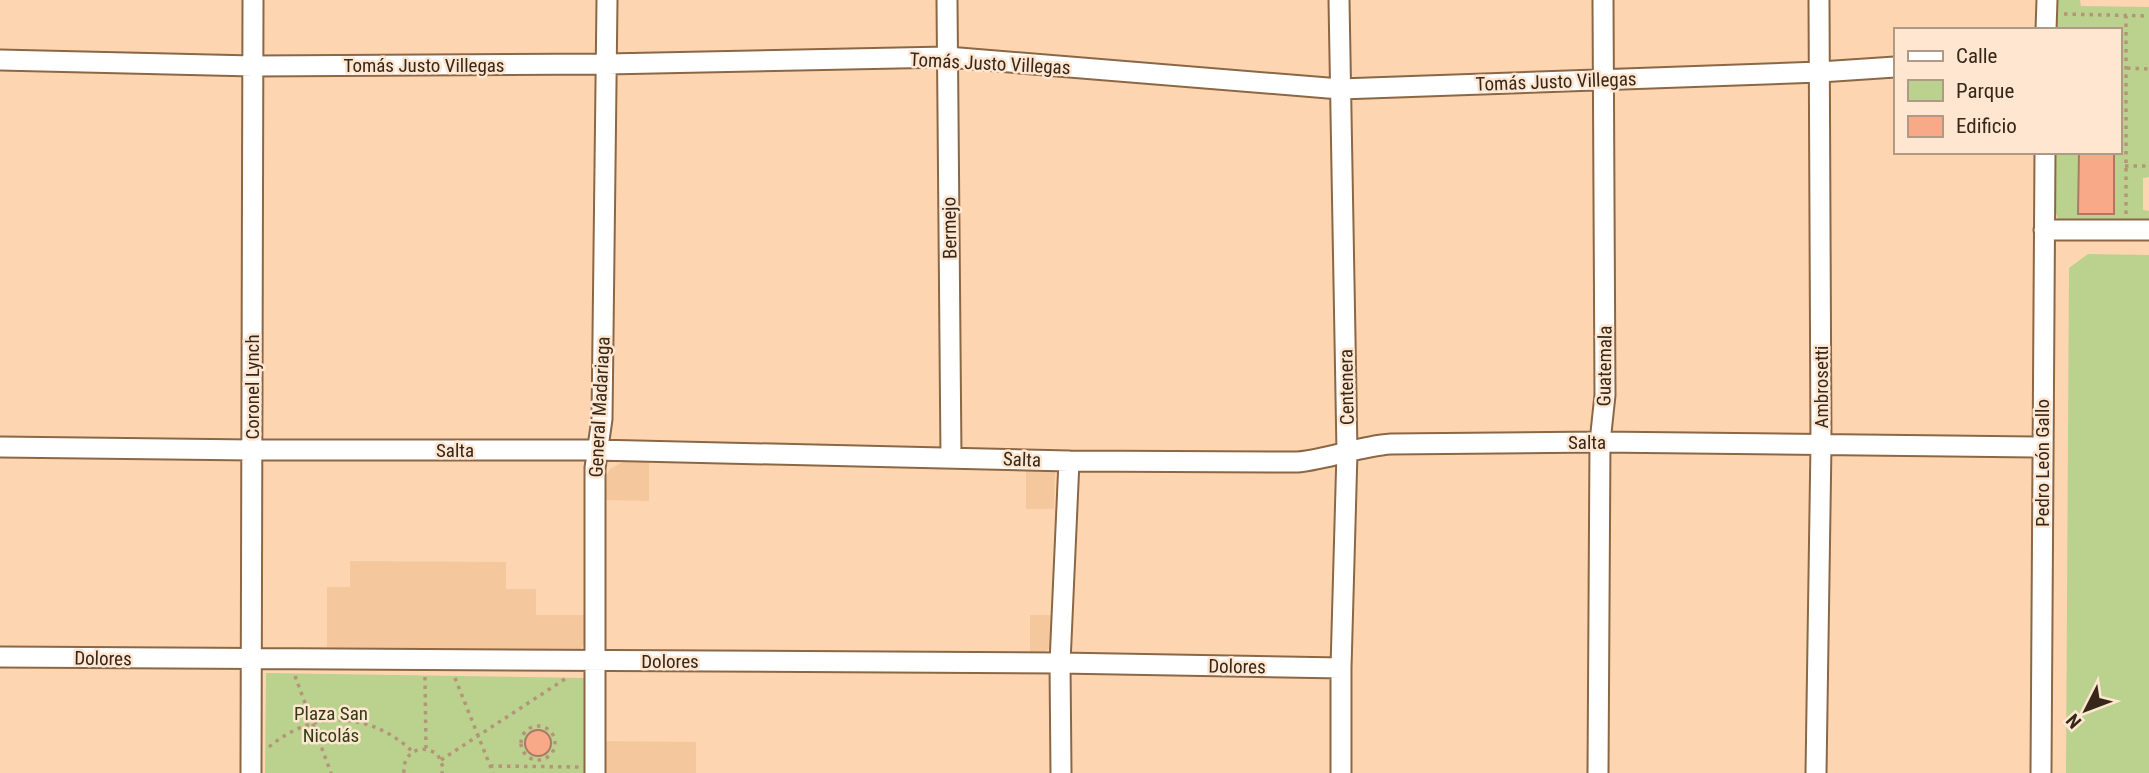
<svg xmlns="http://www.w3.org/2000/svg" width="2149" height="773" font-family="'Roboto Condensed',sans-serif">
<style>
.built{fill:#f5c79d}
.green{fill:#bbd18e}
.building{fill:#f7a988;stroke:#aa7a67;stroke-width:2}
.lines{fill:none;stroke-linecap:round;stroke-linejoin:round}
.street-casing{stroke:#8b6745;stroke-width:23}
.path{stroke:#b49579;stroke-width:3.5;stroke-dasharray:3.5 5;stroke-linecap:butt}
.street{stroke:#fff;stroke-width:19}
.labels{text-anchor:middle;stroke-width:5;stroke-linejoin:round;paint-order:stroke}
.street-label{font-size:19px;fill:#362719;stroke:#ffe6d0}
.park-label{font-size:19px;fill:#323d15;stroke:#ffe6d0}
</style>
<rect width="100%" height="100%" fill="#fed5b1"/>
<!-- built -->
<path class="built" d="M649,461V501L605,500L607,474L610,469L623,462Z
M1026,466L1052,467L1055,473L1054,509H1026Z
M350,561L506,562V589H536V615H588V639L580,650H327V587H350Z
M1030,615H1053L1052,641L1050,648L1038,656L1030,655Z
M603,741L696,742V773H603Z"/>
<!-- green -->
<path class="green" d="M2056,0H2080L2081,6L2149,7V177L2143,178V210L2149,211V225L2059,222L2056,213V152H2079V214H2114V152H2119V30H2056Z
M2088,254L2149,255V773H2066L2069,268Z
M266,673L587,678L586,773H265Z"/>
<!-- building -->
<path class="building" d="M2079,152H2114V214H2078Z
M525 743a13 13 0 1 1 26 0a13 13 0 1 1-26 0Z"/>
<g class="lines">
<defs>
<path id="street" d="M947,0L951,457
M1339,0L1347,452L1341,668V773
M2046,30L2047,0
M0,60L253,66L607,64L947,57L1340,89L1820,72L1895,67
M2044,230H2149
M0,447L252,450H596L1069,461L1298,462C1330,459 1359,446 1391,444L1600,442L2042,447
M0,657L1060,663L1341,668
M251,773L253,0
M595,773V468L602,419L607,0
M1061,773L1060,663L1069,461
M1598,773L1600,442L1605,395L1603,0
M1816,773L1821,444L1819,0
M2041,773L2045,152"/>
</defs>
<!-- street casing -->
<use href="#street" class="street-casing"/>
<!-- path -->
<path class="path" d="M2064,14L2149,16
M2127,68L2149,69
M2125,166H2149
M2126,214V16
M295,676L331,773
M425,677L426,748
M455,678L493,773
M521 743a17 17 0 1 1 34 0a17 17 0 1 1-34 0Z
M269,747C314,709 370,712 412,751
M441,760L565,679
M490,766L579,767
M404,773C402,753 421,742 438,755L443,767L442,773"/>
<!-- street -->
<use href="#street" class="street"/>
</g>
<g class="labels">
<!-- street labels -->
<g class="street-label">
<text transform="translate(990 63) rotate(3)" y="7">Tomás Justo Villegas</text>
<text x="424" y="72">Tomás Justo Villegas</text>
<text transform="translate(1556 81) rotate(-2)" y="7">Tomás Justo Villegas</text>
<text transform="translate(949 228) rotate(-91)" y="7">Bermejo</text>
<text transform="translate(1604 366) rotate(-89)" y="7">Guatemala</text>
<text transform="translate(252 387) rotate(-90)" y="7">Coronel Lynch</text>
<text transform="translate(1346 387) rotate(-91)" y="7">Centenera</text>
<text transform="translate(1821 387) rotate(-90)" y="7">Ambrosetti</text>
<text transform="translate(599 407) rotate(-87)" y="7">General Madariaga</text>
<text x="1587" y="449">Salta</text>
<text x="455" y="457">Salta</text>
<text transform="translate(1022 459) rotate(2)" y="7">Salta</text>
<text transform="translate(2042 463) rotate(-90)" y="7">Pedro León Gallo</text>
<text transform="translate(103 658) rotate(1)" y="7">Dolores</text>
<text x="670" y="668">Dolores</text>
<text transform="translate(1237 666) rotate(1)" y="7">Dolores</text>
</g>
<!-- park labels -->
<g class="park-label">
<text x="331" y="720">Plaza San<tspan x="331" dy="22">Nicolás</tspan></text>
</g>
</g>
<!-- legend -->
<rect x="1894" y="28" width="228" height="126" fill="#ffe6d0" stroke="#af9a87" stroke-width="2"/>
<rect x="1908" y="51" width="35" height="10" fill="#ffffff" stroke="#af9a87" stroke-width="2"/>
<text x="1956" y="63" font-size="21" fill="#362719">Calle</text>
<rect x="1908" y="80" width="35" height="21" fill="#bbd18e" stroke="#af9a87" stroke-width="2"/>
<text x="1956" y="98" font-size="21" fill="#362719">Parque</text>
<rect x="1908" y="116" width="35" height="21" fill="#f7a988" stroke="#af9a87" stroke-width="2"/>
<text x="1956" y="133" font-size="21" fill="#362719">Edificio</text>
<!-- north arrow -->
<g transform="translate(2086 710) rotate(228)" stroke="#ffe6d0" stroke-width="5" paint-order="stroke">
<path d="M0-5L12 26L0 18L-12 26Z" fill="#362719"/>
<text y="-10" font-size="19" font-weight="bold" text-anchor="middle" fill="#362719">N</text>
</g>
</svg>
